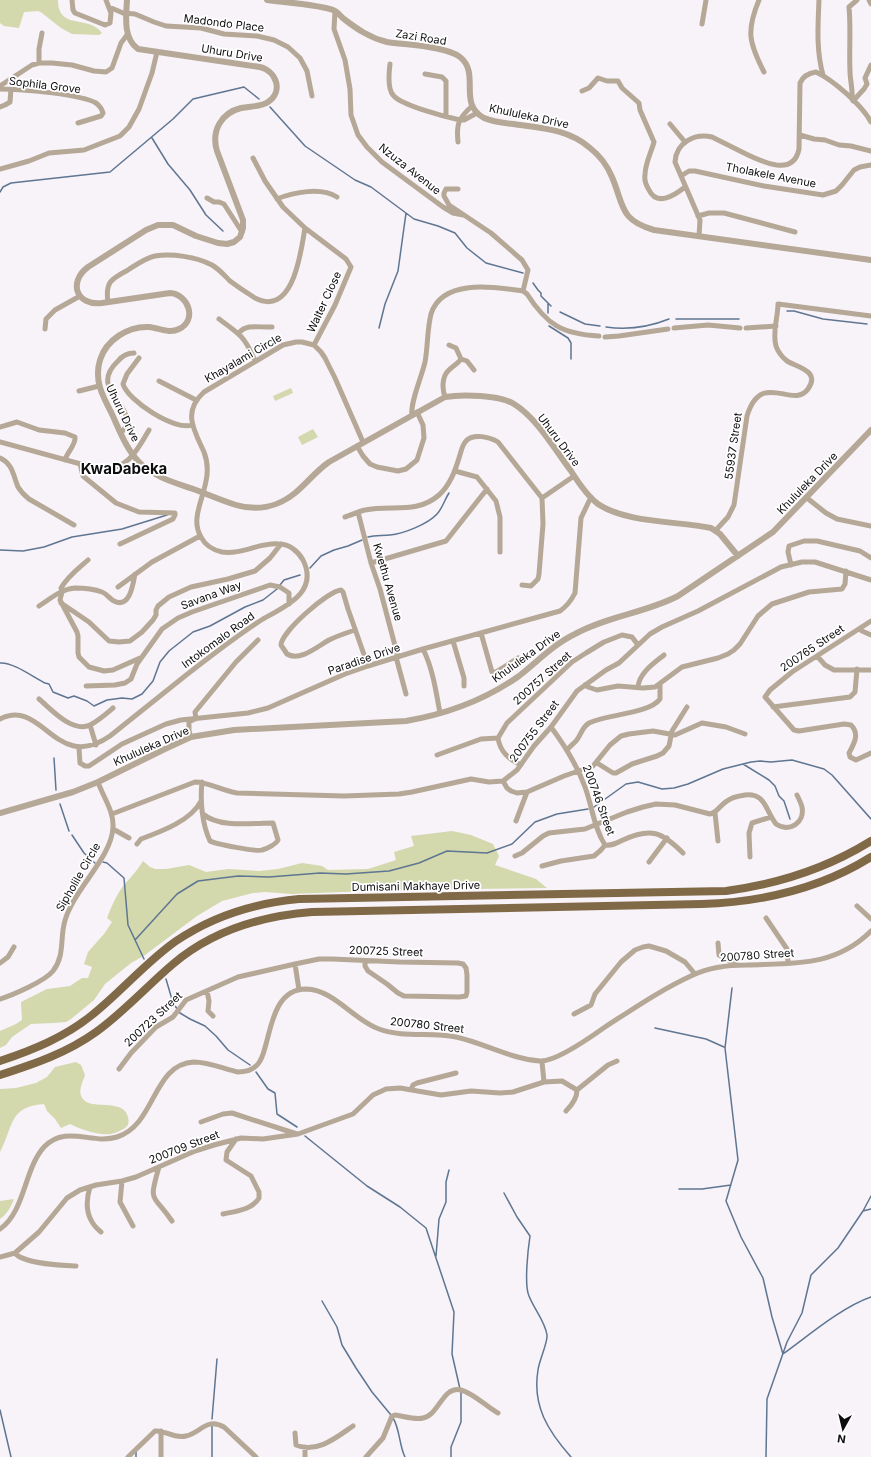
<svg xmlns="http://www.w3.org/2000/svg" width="871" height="1457" font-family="Inter,sans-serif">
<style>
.green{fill:#d3d8ad}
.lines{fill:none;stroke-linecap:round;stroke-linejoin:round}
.stream{stroke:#5e7691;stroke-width:1.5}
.minor{stroke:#b5a896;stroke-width:5}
.tertiary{stroke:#b5a896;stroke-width:6}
.primary{stroke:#806947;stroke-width:8}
.labels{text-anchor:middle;stroke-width:3.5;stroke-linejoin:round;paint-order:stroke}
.street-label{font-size:11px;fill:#0e0c0f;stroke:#fff}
.district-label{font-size:15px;font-weight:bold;fill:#0e0c0f;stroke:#fff}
</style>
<rect width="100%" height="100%" fill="#f8f2f9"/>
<!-- green -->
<path class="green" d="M0,0H58C58,31 88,14 102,33L99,35L72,34L61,28L42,13L38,11L24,12L19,28L4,26L0,23Z
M291,388L293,393L275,401L273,396Z
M313,429L318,437L302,445L298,437Z
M452,831L471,835L493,844L499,856L495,865L536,879L547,888L394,890L291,894L265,892L253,893L222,901L197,916L145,955L131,963L105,984L94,1000L71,1019L66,1022L53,1023L31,1024L12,1037L6,1045L0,1048V1031L16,1024L22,1020L21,1002L47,989L70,986L82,978H88L92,967L84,964L88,952L104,934L112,922L107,918C111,907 116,896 123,886C130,878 137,871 143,861L150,867L155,869H166L189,865L206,872L228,869L259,871L278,869L302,863L322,866L328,870L368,869L396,860L394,852L414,846L411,836Z
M76,1062L81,1065L85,1075C82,1084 76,1094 85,1101C95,1109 124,1099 128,1117C129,1122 129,1125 125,1128C120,1131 116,1133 111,1134C99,1136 80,1129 70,1124L61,1128L55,1119L47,1111L44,1104C8,1107 14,1126 0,1152V1089L16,1088L36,1083L47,1077L55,1067Z
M14,1199C11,1207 7,1214 0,1219V1201Z"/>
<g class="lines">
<!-- stream -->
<path class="stream" d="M270,107L305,146L355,180L371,187L414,219L438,226L455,233L467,248L486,263L523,273
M152,138L168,164L190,190L206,215L223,231
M0,192L3,187L11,183L110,172L173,119L193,99L244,87L259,99
M533,283L538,290L541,293V296L551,306
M787,311H794L823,319L867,324
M560,312L585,324L600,326
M548,313V304
M676,319H739
M549,326L568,338L571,343V359
M606,327C627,330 649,327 669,319
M379,328L385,304L398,271L406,213
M368,537C376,535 382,536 390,535C403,534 428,524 437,514C442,509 445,499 449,493
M0,550L23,551L44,547L72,537L122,529L167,515
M310,568L321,556L334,550L348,546L362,540
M280,585L284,580L300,575
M0,663C13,662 33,677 45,683L49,684L53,692L68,698L74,696L87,701L94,706L107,700L122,698L132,699L142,694L153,681L160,662L169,651L193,632L210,626L245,607L263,600L277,589
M54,758L56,790
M743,764L769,780L775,786L779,796L784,801L790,819
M60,804L69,831
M594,807L626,784L638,782L662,789L674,788L688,784L723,769L751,762L760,761L771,762L792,760L824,769L832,775L871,819
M72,835L84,853L95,863
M103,862L107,863L124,878L128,925L144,959
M135,940L177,894L198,881L238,876L269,877L320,873L346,874L389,871L419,863L447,851L487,853L512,844L535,822L557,814L588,809
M166,979L173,1003L180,1013L190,1019L205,1026L216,1036L228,1050L250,1065
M732,988L725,1048L738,1160L726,1201L741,1237L763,1278L772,1317L783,1354C808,1336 842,1307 871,1297
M655,1028L706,1039L724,1047
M256,1072L268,1089L275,1093L277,1114L297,1127
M305,1136L367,1186L400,1207L426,1228L454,1312L452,1354L460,1389
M679,1189H702L731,1185
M504,1193L517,1217L530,1236C528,1249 524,1285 529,1296C534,1309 545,1321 547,1335C548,1342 539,1361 538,1370C532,1406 548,1431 571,1457
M863,1211L871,1209
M436,1256L439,1219L446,1202V1182L449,1170
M322,1301L337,1327L342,1345L356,1368L372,1392L391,1415
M0,1410L11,1457
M393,1418C400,1429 399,1445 405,1457
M212,1419L217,1359
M136,1457V1451
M212,1457V1426
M451,1457V1447L461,1422V1392
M766,1457L767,1399L787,1342L802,1313L811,1275L838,1248L863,1211L871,1196"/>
<!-- minor -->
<path class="minor" d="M72,0L73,10L75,13L105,25L110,23L111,13L106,0
M759,0C746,31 749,43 764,72
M819,0C818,25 816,50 823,75
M869,0L871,4
M109,7L123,13L135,14L154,22L166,26L201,28L224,34L257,36L274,40L288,47L300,58L307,71L312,96
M335,11L334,29L345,60L350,89L351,115L358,135L367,147L382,162L443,207L453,213L463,215
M702,24L706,0
M39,63V49L42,33
M390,64C389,72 387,88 393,95C400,105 446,117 460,120H464L477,113
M425,74L442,77L446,81V116
M0,86L32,65L39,63H52L72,65L94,71L106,72L112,68L121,43L127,35
M0,89C20,89 81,94 96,103C100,106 102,109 103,113L101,116L78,123
M582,91L589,88L598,78L607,81H618L622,88L639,103L640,110L654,142C651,153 645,163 645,175C644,180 646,185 649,190C657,207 675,195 685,187
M852,99C853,90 850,80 850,71C849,49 851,28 849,7L857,0
M853,101L864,89L867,84L865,78L871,65
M0,107L5,105L10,102L11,89
M670,124L685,142
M800,135L814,139L825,140L839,145L851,146L871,151
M458,142C456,123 459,118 472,106
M253,158L265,181L283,207L305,228L346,259L351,267L335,305L314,345
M0,169L29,161L49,153L84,150L120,136L129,127L139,109L152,73L157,52
M681,176L689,171H695L764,186L823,195L836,191L842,185L854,170L860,167L871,165
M458,189H446L444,193V196L449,205L491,233L522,260L528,270L523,291
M207,198L214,202H219L224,204L242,232
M277,199C294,192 321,187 337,197
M698,216L709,213H724L795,232
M699,236L700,220L675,162C676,143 694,133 712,137C722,142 732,147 742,152C759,160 793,179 799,149L800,83C803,76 809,73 816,72C833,80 862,105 871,122
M108,302C105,282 111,279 128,270C136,265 145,258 155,256C172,253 196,257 212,265C219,269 224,275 230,281C238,287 247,293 255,298C294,318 301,250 305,228
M219,319C240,334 245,337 255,361
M674,328L708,325L740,328
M746,328L776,326
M45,329L46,319L55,310L80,296
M239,333C247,323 260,328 272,327
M605,337L619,336L668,329
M449,345L456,348L461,359
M139,358L127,374L123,384C128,401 175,431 192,425
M461,359L467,361L474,370
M159,381L196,400
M79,391L99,386
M445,397C442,389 442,377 448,371C452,366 458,364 461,359
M412,415C410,403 422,376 425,362C428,346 427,330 431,314C442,278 495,287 523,291L527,294C547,325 562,334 599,336
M0,427L17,422L39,430L65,433L75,437C76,445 67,452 65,460
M121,433C124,429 127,427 127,422C128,402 90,387 118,361C122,356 127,353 134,353
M0,442L99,469C127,471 137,451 149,430
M357,446L363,456L370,464L377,467L398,471L406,469L417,460L424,438L423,425L417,412
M0,458C13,464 13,475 18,487C21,492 24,495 29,499L74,525
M80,464L83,476L116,503L139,512L175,513V515L173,519L120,544
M455,471L477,477L496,501L500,517V552
M807,498L826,513L837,519L871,526
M358,512L371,563L380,589L398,657
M345,517C352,515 359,511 365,510C391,504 416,515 439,495C450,485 455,471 459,458C461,452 462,445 466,441C473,433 490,437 498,442L542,498
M716,530L728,517L734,505L747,416C761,369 793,410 808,389C821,371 797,367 787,361C782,357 778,352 776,346C772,333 778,317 778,304L871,316
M371,563L446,541L487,489
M791,565L788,552L789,546L804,541H817L860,551L871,558
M522,585L531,586L538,579L539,574L543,524L542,498L574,476
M118,587L152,562L200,536
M62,592L60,600L77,632L78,636V653L79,657L89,667L104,671L113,670L140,658
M62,592L61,588C68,576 78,569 88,560
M61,603L89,622L109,641L119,642L130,641L142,632L153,620L156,615V610L158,606L169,597L191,587L228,579L255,571L270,558L281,544
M39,606C50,599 61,589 75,588C83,588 94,589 102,592C107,594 110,599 114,601C130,609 133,584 135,574
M871,621L792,672L770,690L765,697L794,730L799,731L844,724L851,725C860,734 854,744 849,753L850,757L856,760L871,753
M860,628L862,631L871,635
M355,630C346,633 337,636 329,640C318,646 300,662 287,654L281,645C281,632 328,591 341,590L343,592L348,609L368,666
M481,633L492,672H496L518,658
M453,641L464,678V686
M423,649C433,669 436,692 440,713
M817,656L825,665L834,670H871
M396,657L406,694
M585,685L588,687L597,690L618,686L643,688L655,687L682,667L718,658L728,654L734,650L740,644L758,616L772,604L809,592L842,589L845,584L846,571
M86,686L115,685L125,683L131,679L137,664L162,629L178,618L192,612L270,585L280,587L289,593V604
M638,687C639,673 654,663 664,655
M39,699C52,710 72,733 90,725C98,721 106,714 113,708
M773,707L850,697L855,692L857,669
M0,719C43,697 55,774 110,736C135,716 160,696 185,676C211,656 236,636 263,619C286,606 319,592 303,560C298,551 289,544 279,544C260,542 242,555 222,552C213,550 205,545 201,537C186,512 217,485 204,452C194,430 182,412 204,392L283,345L296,342H302L314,345L321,352L325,358L335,378L363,442
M196,719L195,712L236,662L258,640
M90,725L96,745
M551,727C565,746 577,765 585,787C592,806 594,828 605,845C612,846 617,843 623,840C651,827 662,832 683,853
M191,737L189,731V721L193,720
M79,748L80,763L85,766H89L122,744L166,724L181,720L248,713L268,708L345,674L368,666L423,649L560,611C567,606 571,601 575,593L581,518L591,497
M567,750C570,746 573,744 576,741C581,735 582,727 589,723C607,714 649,714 660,699V684
M437,755L481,739L498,738
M597,763L613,773H616L632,764L657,756L663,753L669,746L672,731L687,707
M521,765C509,759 500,752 498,738L507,723L572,662L586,653L604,642L622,635L632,637L638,645
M503,781L507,788L511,791L517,793L527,792L564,776L593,766L610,745L621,736L629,734L653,731L675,735L702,723L726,727L745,734
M202,782C200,801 202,824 210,841C216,844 256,852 262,850C267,849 276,844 278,840L273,823C252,823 219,828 203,814
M715,813L718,841
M112,814L195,782C209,782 222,791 237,793L344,796L399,794L412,792L471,779L489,782L503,781L517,770L534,746L551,727L577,691L606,670L619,663L650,634L662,627L698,611L781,567L802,562H815L871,580
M516,821L527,792
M113,829L129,838
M137,844L141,839C160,832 191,821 201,801
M515,856L522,853L543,836L549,833L585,829L627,812L643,807L656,804L675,805L710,814C718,812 720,805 727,801C732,797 738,796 745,795C766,793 765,810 776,824C789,833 805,823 802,807C801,803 799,799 797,795
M750,857L749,833L752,823L771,817
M649,862L667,838
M542,866L561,861L594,856L601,850L605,845
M857,906L871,919
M766,918L787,949L788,963
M718,943L719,955L737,965
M0,963L8,957L14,947
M299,990L295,964L319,959H332L400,962L458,963L463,964L466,968L467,975V992L466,996L459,997L404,996L398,993L387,984L368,971L365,966V961
M207,991L209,1001L208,1011L213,1016
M0,999C13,995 45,981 53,971C63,958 61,945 63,930C64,923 66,916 69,910C80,884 112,855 113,827C114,811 103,797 98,782
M574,1014L591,1005L595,994L621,962L635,950L643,947L649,946L666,951L685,962L695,974
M119,1069L131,1053L156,1027L173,1017L186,1000L238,977L295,964
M544,1082L562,1081L577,1090C577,1098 572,1105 566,1111
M411,1090L413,1085L417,1083L456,1073
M577,1090L608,1065L617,1061
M201,1122L223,1114L232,1113L297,1134
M159,1167C148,1204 153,1193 172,1221
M122,1181L120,1202L133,1226
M90,1187C85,1203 86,1220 101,1232
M223,1214C236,1211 252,1210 259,1198V1192L251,1176L226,1160L227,1152L236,1139
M0,1229C25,1212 24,1169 44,1147C66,1124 92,1145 117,1137C156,1125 152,1064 194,1062C209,1062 224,1069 238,1072C246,1072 253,1070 258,1064C263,1058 264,1051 266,1044C272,1022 277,989 306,989C335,990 353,1020 379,1029C403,1038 431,1032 456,1037C484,1043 511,1059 540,1061C556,1062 591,1037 605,1027C633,1009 662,989 693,975C710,967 729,965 747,965C794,963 835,967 871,931
M15,1253C23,1264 61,1265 76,1266
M0,1257L15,1253L39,1232L67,1198L80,1190L96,1185L122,1181L136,1177L195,1151L214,1145L241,1138L263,1139L298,1134L353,1114L373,1095L386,1089L400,1088L441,1095L471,1091L500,1093L513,1092L544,1082L542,1062
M295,1433L296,1445C317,1454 337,1437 353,1426
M305,1447V1457
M128,1457L155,1431C166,1430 173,1439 186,1436C201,1433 206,1417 224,1427L256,1457
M161,1457V1431
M366,1457L383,1438L392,1416L395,1415C403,1416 415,1420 423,1418C439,1415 443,1385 461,1390C473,1393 487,1407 498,1413"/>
<!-- tertiary -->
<path class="tertiary" d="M127,0C126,16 123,39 138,49L260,67C276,71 284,91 268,102C261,107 250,106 241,108C221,113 211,131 217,151L243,220V228L240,237L234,242L227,244L218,243L196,236L173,225H158L146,230L88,267C68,282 76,306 102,303L170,293C188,294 198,320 179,329C169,334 159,328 149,327C128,326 106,340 100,360C94,380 102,395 111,412C119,429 126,449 139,462C155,478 176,483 196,490C209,495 223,501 236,505C257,511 278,507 295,493C307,483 316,471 329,462L445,397C462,394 500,395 514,404C537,418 555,450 571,471C578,482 587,496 598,504C626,523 677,521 711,528L720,534L738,556
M267,0C281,2 325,5 335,11C339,13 341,17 344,19C357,29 370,38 387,42C405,45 446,46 460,57C481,74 457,103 484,118C493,122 504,123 513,124C541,128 568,129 590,148C599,155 607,165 612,177C624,205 619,220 654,230L871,260
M0,813L73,792L98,782L167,748L191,737L203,735L234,730L406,721C447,714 485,700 519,676C537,662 554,644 575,634C608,616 645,613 678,596L773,532L871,430"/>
<!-- primary -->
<path class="primary" d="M0,1061C33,1050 65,1037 92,1015C121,992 146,962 176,941C213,916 255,903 299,899L726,891C778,884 826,869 871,841
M0,1075C34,1064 67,1053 96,1032C124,1012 147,986 173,964C213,930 261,916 312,912L702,904C761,902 820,889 871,857"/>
</g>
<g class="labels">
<!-- street labels -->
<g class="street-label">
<text transform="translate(224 23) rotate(7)" y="4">Madondo Place</text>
<text transform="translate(421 37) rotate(9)" y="4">Zazi Road</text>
<text transform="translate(232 53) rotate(9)" y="4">Uhuru Drive</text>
<text transform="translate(45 85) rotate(7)" y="4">Sophila Grove</text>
<text transform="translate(529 116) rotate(12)" y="4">Khululeka Drive</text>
<text transform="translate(410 169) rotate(38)" y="4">Nzuza Avenue</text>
<text transform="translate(771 175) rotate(11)" y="4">Tholakele Avenue</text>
<text transform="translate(324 302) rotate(-65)" y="4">Walter Close</text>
<text transform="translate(243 358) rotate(-30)" y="4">Khayalami Circle</text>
<text transform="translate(123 413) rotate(64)" y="4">Uhuru Drive</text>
<text transform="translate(559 440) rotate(53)" y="4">Uhuru Drive</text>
<text transform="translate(733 446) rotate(-82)" y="4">55937 Street</text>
<text transform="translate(807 483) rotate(-46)" y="4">Khululeka Drive</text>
<text transform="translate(388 582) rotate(74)" y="4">Kwethu Avenue</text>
<text transform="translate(211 595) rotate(-20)" y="4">Savana Way</text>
<text transform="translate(218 640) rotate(-36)" y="4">Intokomalo Road</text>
<text transform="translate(812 648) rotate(-34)" y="4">200765 Street</text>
<text transform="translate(526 656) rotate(-36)" y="4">Khululeka Drive</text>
<text transform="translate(364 659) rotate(-19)" y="4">Paradise Drive</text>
<text transform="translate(542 678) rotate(-42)" y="4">200757 Street</text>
<text transform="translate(534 731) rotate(-53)" y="4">200755 Street</text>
<text transform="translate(151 746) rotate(-24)" y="4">Khululeka Drive</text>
<text transform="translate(599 800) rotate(70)" y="4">200746 Street</text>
<text transform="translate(78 877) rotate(-60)" y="4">Sipholile Circle</text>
<text transform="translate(416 886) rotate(-1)" y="4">Dumisani Makhaye Drive</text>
<text transform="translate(386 951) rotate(2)" y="4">200725 Street</text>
<text transform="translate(757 955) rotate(-4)" y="4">200780 Street</text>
<text transform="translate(153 1019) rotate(-43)" y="4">200723 Street</text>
<text transform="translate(427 1025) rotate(6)" y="4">200780 Street</text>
<text transform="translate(184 1147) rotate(-21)" y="4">200709 Street</text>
</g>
<!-- district labels -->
<g class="district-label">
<text x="124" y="474">KwaDabeka</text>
</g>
</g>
<!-- north arrow -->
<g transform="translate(843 1429) rotate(188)" stroke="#ffffff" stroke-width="3" paint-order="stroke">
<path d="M0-3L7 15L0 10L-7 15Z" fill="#0e0c0f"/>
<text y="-6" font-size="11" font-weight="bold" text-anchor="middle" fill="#0e0c0f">N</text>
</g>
</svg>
